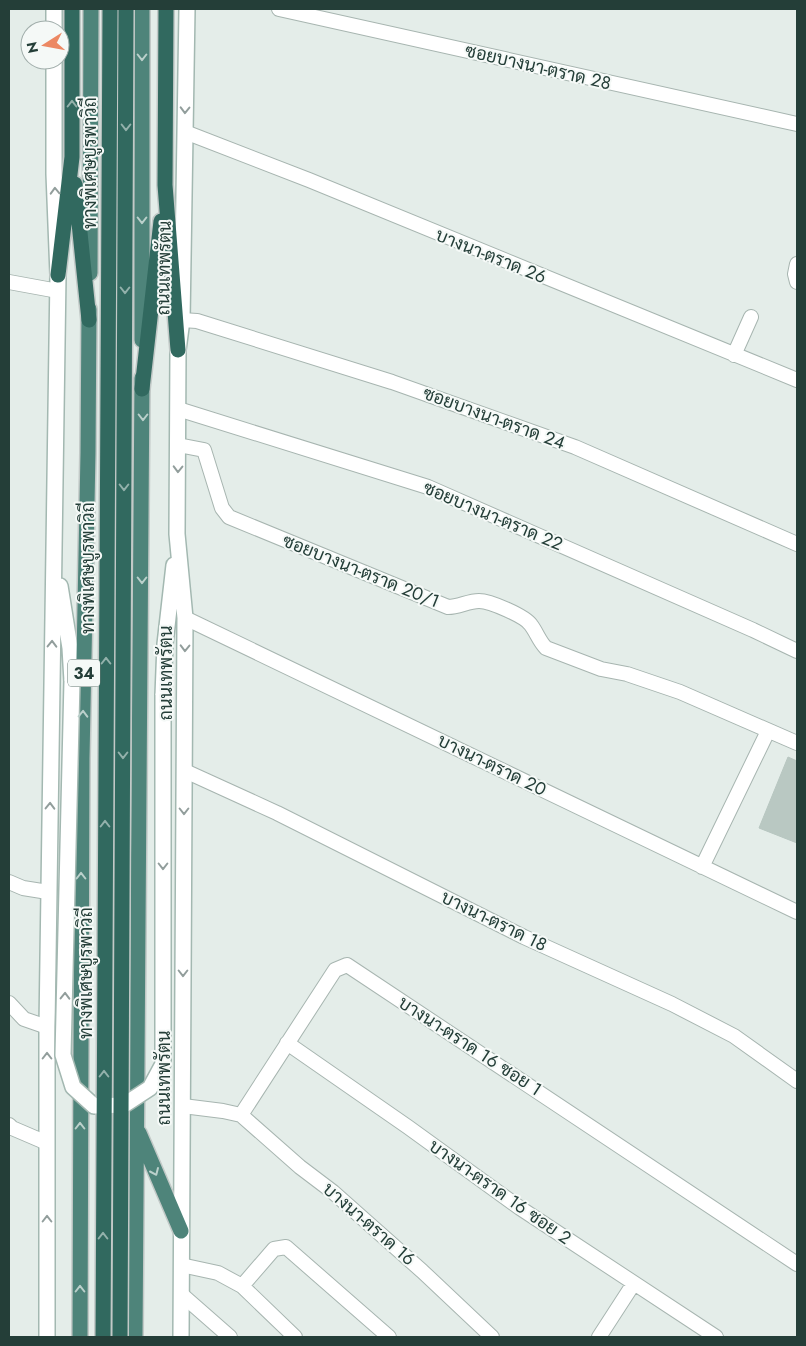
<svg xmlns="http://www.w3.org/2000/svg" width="806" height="1346" font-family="Jost,Sarabun,sans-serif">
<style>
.building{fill:#b9c8c2;stroke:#b7c6c0}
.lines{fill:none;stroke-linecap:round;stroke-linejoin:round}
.minor-casing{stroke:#a7b5b0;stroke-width:16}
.secondary-casing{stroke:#a3b8b1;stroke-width:18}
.trunk-casing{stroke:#c2c9c7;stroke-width:18}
.motorway-casing{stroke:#c2c9c7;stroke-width:18}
.minor{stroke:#fff;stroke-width:14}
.secondary{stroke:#fff;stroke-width:15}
.trunk{stroke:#4e847a;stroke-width:15}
.motorway{stroke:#31695f;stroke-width:15}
.secondary-bridge-casing{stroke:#a3b8b1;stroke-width:18;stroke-linecap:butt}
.motorway-bridge-casing{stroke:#c2c9c7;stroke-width:18;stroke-linecap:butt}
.secondary-bridge{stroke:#fff;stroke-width:15}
.motorway-bridge{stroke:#31695f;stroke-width:15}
.oneway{stroke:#bbd0cb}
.oneway2{stroke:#93b1ab}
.oneway3{stroke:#929e9c}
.labels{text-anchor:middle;stroke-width:4;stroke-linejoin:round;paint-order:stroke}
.shield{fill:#f5f9f7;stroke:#637671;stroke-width:1}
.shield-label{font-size:16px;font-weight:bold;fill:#243e38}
.street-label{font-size:18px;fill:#243e38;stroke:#f5f9f7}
</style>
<rect width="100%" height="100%" fill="#e4ede9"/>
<!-- building -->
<path class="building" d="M788,757L797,761V843L759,828Z"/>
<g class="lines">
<defs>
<path id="minor" d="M279,9L797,124
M185,132L309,180L797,380
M797,264L795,274L797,282
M9,282L58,291
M182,320L197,321L392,382L575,447L797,544
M734,355L751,317
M178,409L428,487L753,630L797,651
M178,445L204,450L222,508L229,517L448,607C459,607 468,601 479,601C490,601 525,616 531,625C537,633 539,641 546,648L601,669L627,674L680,692L797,743
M185,618L797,912
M185,771L277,813L524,937L672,1004L734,1036L797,1081
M702,867L768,731
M9,882L23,888L48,892
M9,1003L24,1019L47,1027
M287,1043L408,1127L520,1208L716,1337
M183,1106L223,1111L241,1115L300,1167L333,1192L422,1271L492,1337
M241,1115L335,970L347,965L797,1264
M9,1125L12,1128L47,1143
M181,1265L218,1273L242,1286L295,1337
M242,1286L274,1249L286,1247L389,1337
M181,1294L230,1337
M599,1337L634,1283"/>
<path id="secondary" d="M54,30V9
M60,586L70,648L72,681
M163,695L165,644L174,565
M47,1337V1027L58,275L54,174V60
M181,1337L185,618L177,534L178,350L182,320L187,9"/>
<path id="trunk" d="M142,9V340
M90,273L91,9
M139,1133L181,1231
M80,1337L82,759L88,453L89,309
M135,1337L142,378"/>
<path id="motorway" d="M166,9L165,185L178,350
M75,184L89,320
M58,275L72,157V9
M142,389L161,221"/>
</defs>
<!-- minor casing -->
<use href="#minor" class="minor-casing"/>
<!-- secondary casing -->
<use href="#secondary" class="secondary-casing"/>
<!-- trunk casing -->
<use href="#trunk" class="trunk-casing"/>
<!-- motorway casing -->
<use href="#motorway" class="motorway-casing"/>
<!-- minor -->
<use href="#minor" class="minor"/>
<!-- secondary -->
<use href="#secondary" class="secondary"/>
<!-- trunk -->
<use href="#trunk" class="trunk"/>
<!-- motorway -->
<use href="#motorway" class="motorway"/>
<defs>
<path id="secondary-bridge" d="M72,681L63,1055L73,1087L94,1106L124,1105L150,1088L163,1064V695"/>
<path id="motorway-bridge" d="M103,1337L110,9
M120,1337L126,9"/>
</defs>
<!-- secondary-bridge casing -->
<use href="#secondary-bridge" class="secondary-bridge-casing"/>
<!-- motorway-bridge casing -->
<use href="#motorway-bridge" class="motorway-bridge-casing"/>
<!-- secondary-bridge -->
<use href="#secondary-bridge" class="secondary-bridge"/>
<!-- motorway-bridge -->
<use href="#motorway-bridge" class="motorway-bridge"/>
</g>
<!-- one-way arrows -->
<defs><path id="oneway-chevron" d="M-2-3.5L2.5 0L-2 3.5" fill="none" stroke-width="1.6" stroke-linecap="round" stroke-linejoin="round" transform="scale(1.25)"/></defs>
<g class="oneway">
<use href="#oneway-chevron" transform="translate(142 57) rotate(90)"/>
<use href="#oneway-chevron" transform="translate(142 220) rotate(90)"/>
<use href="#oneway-chevron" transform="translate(143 417) rotate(90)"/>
<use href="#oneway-chevron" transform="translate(142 580) rotate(90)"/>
<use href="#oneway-chevron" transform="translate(83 714) rotate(-89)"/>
<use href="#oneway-chevron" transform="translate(81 876) rotate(-90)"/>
<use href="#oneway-chevron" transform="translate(80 1126) rotate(-90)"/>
<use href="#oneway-chevron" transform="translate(155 1172) rotate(66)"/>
<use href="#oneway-chevron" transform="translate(80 1289) rotate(-90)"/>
</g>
<g class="oneway2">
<use href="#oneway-chevron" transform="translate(72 104) rotate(-90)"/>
<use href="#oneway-chevron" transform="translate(126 127) rotate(90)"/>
<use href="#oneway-chevron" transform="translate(125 290) rotate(90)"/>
<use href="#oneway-chevron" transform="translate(124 487) rotate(90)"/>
<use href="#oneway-chevron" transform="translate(106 661) rotate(-90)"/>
<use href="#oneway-chevron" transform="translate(123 755) rotate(90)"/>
<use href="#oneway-chevron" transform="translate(105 824) rotate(-90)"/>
<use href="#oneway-chevron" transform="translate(104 1074) rotate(-90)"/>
<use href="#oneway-chevron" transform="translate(103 1236) rotate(-90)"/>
</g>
<g class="oneway3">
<use href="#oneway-chevron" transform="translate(185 110) rotate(91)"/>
<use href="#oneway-chevron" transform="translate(55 191) rotate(-92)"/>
<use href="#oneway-chevron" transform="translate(178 469) rotate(91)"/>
<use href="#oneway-chevron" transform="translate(52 644) rotate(-89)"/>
<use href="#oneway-chevron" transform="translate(185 648) rotate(91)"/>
<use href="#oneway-chevron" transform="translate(50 806) rotate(-89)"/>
<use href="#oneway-chevron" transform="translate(184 811) rotate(90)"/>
<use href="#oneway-chevron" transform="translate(163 866) rotate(90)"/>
<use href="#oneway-chevron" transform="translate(183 973) rotate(90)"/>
<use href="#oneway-chevron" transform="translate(65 996) rotate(-89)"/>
<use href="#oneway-chevron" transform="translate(47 1056) rotate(-90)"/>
<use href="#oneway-chevron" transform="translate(47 1219) rotate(-90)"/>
</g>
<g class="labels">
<!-- shield labels -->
<rect class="shield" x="68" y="659.5" width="32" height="27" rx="4"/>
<g class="shield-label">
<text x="84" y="679">34</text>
</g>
<!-- street labels -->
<g class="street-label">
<text transform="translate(538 67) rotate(13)" y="6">ซอยบางนา-ตราด 28</text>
<text transform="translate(90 163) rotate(-90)" y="6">ทางพิเศษบูรพาวิถี</text>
<text transform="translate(491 256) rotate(22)" y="6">บางนา-ตราด 26</text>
<text transform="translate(164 268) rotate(-89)" y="6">ถนนเทพรัตน</text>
<text transform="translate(494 418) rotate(20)" y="6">ซอยบางนา-ตราด 24</text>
<text transform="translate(493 516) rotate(23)" y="6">ซอยบางนา-ตราด 22</text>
<text transform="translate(88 568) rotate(-90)" y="6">ทางพิเศษบูรพาวิถี</text>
<text transform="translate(361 571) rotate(22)" y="6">ซอยบางนา-ตราด 20/1</text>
<text transform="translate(166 673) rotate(-90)" y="6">ถนนเทพรัตน</text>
<text transform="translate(492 765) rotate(26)" y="6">บางนา-ตราด 20</text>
<text transform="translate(494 921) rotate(26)" y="6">บางนา-ตราด 18</text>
<text transform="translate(86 973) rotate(-90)" y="6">ทางพิเศษบูรพาวิถี</text>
<text transform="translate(470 1046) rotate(33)" y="6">บางนา-ตราด 16 ซอย 1</text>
<text transform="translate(164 1078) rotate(-90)" y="6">ถนนเทพรัตน</text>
<text transform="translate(500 1192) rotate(35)" y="6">บางนา-ตราด 16 ซอย 2</text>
<text transform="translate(369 1224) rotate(41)" y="6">บางนา-ตราด 16</text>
</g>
</g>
<!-- border -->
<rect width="806" height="1346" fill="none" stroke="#243e38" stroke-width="20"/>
<!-- north arrow -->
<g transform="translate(45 45) rotate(259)"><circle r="24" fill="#f5f9f7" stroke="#a1aeab"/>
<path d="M0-4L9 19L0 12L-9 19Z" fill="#ec8863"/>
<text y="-8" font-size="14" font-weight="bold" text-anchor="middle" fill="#243e38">N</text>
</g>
</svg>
